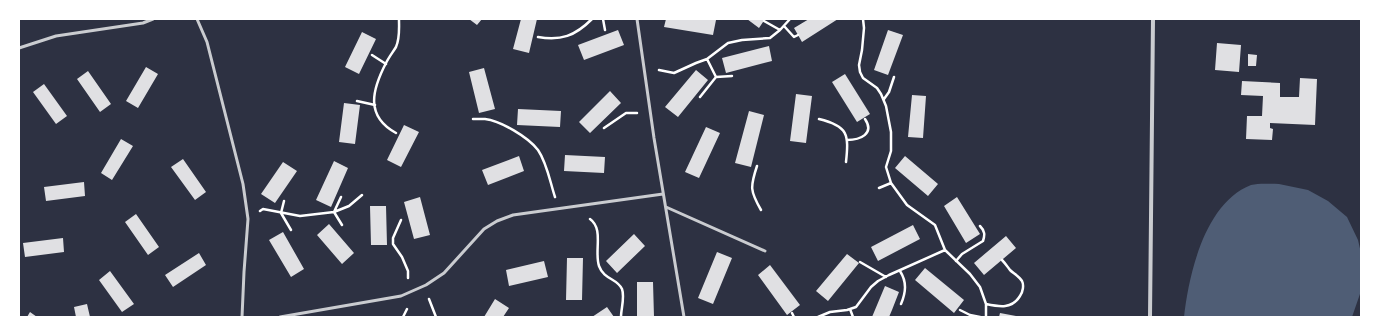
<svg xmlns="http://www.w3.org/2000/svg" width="1380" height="336" font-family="Montserrat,sans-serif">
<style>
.water{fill:#4f5d75}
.building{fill:#e0e0e3}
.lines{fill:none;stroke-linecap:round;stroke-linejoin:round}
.path{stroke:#fff;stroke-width:2.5}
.service{stroke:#caccd0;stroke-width:3}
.minor{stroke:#caccd0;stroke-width:4}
</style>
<rect width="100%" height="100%" fill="#2d3142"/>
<!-- water -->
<path class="water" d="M1279,184L1308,190L1328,201L1347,217L1358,240L1361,253V291L1352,317H1184C1189,273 1205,203 1251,185C1259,183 1271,184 1279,184Z"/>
<!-- building -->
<path class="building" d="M469,19H482L477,25Z
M521,19H537L529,53L513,49Z
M666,19H712L716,20L713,35L664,27Z
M747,19H765L759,28Z
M809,19H838L802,42L794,28Z
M618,30L624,45L584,60L578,45Z
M888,30L903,35L888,75L874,70Z
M362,32L376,39L359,74L345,67Z
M1217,43L1241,45L1239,72L1215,70Z
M769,46L772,61L726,73L722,58Z
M1248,54L1257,55L1256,66H1248Z
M146,67L158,74L138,108L126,101Z
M484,68L495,109L479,113L469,72Z
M696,70L708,80L678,117L665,107Z
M88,71L111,104L100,112L77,79Z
M845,74L870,114L857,122L832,82Z
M1300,78L1317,79L1315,125L1270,123V128L1273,129L1272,140L1246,139L1247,116H1262L1263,96L1241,95L1242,81L1280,83V97H1299Z
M44,84L67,116L56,124L33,92Z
M610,91L621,103L590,133L579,122Z
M796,94L812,96L806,143L790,141Z
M912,95L926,96L923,138L908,137Z
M344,103L360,105L355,144L339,142Z
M518,109L561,111L560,127L517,125Z
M749,111L764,115L751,167L735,163Z
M404,125L419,132L401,167L387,160Z
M706,127L720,133L699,178L685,172Z
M121,139L133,146L112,180L101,173Z
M565,155L605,157L604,173L564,171Z
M519,156L524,171L488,185L482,170Z
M905,156L938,184L928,196L895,168Z
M183,159L206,192L195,200L171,167Z
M334,161L348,168L331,207L316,200Z
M283,162L297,171L275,203L261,194Z
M84,182L85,196L46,201L44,187Z
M420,197L430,235L414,239L404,202Z
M957,197L980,234L966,243L944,206Z
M370,206H386L387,245H371Z
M136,214L159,247L148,255L125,222Z
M329,224L354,253L342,264L317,235Z
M913,225L920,239L878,261L871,247Z
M283,232L304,269L291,277L269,240Z
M634,234L645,246L617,273L606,261Z
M1006,236L1016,248L984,275L974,263Z
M63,238L64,252L25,257L23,243Z
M717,252L732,258L713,304L698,298Z
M199,253L206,265L173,287L165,275Z
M847,254L859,263L828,301L816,291Z
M567,258H583L582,300H566Z
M544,261L548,277L509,286L506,270Z
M770,265L800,305L787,315L758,275Z
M925,268L964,300L954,313L915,280Z
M110,271L134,304L122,312L99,280Z
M637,282H653L654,317H637Z
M885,286L899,292L892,310L889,317H872Z
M495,299L509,308L503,317H484Z
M87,304L90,317H76L74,307Z
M607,307L614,317H592Z
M30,312L37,317H27Z
M1000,313L1016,316V317H999Z"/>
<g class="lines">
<!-- path -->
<path class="path" d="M603,19L605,30
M863,19L864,28L862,50L859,65L860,72L863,78L877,88L881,94L886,106L891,132V151L886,167L891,183L907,205L935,225L945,250L970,274L980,287L986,304V317
M764,21L780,30
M784,26L794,37L798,35
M538,37C561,41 575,36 592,19
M372,55L386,64
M707,59L716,77
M659,70L674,73L696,63L707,59L728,43L742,40L770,38L780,30L790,19
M700,97L716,77L732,76
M884,99L889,92L894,77
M357,101L375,105
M473,119C477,119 481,119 485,119C501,121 528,137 538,150C547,163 550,182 555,197
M819,119C848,126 849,134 846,162
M604,128L626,113H637
M396,133C365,116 372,90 386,63C389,57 393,52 396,47C400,38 399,29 399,19
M847,140C860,140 875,134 865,119
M757,166C750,187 750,191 761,210
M879,188L891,183
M341,197L334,212L342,225
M284,201L281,213L291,230
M260,211L263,209L300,216L334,212L349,206L362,195
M590,219C604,229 594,251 599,266C604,280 617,278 622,289C625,297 621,309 621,317
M401,220L393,238V244L402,257L408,271V278
M956,261L962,254L983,241C985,235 985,231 980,226
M860,262L886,277
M900,271C907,282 906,292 901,304
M429,299L436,317
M986,304C1000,307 1012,309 1020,296C1023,292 1024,285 1022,281C1019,276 1013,273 1010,270C1007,266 1005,263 1002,260
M850,309L853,317
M960,310L970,315L980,317
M792,313L794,317
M403,317L407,309
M818,317L830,312L847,310L856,307L871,287L878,281L889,275L945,250"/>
<!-- service -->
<path class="service" d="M197,19L207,42L243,184L248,219L244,272L242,317
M637,19L654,138L684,317
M19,48L56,36L143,23L153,19
M666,207L765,251
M280,317L401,296L426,285L444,273L484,229L497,221L513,215L663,194"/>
<!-- minor -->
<path class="minor" d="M1150,317L1153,19"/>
</g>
<!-- border -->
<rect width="1380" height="336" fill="none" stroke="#ffffff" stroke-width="40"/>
</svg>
